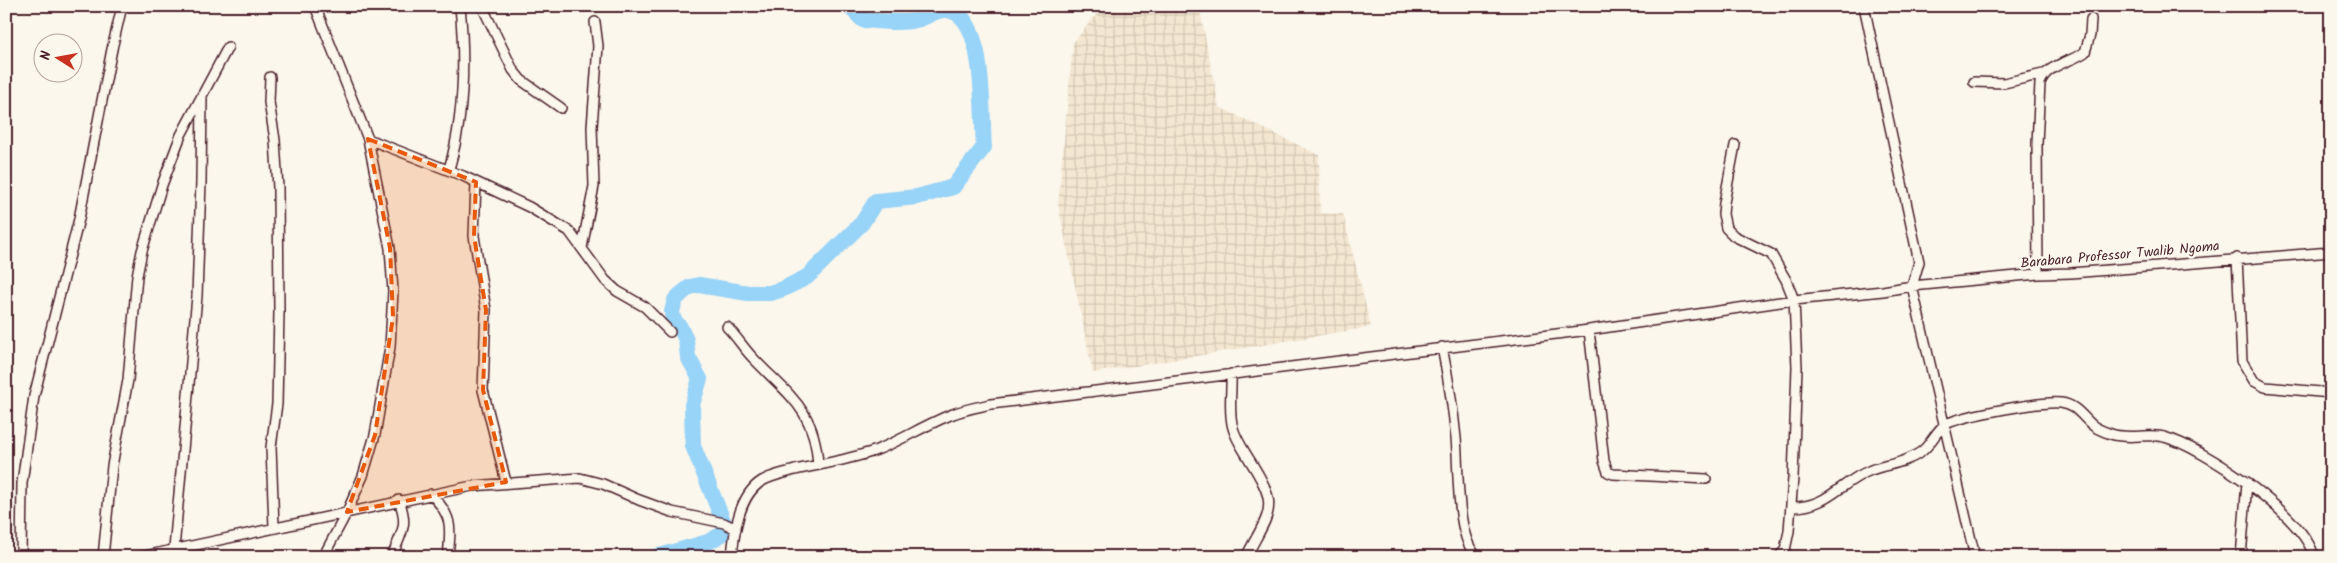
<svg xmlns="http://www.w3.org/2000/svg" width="2337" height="563" font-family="Kalam,sans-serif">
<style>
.industrial{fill:url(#industrial-grid)}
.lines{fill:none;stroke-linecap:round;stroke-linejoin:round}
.stream{stroke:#798ba6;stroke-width:2.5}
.river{stroke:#98d3f8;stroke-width:16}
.street-casing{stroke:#4a1f2b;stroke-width:12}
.street{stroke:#fbf7ec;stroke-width:9}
.marked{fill:#e8590c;fill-opacity:0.2;stroke:#e8590c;stroke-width:4;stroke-dasharray:10 6;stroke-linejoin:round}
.labels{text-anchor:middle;stroke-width:5;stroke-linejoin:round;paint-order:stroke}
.street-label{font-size:14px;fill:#4a1f2b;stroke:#fbf7ec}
</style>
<defs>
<pattern id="industrial-grid" width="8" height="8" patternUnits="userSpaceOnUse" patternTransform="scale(1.25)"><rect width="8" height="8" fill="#f4e7d2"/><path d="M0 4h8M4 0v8" fill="none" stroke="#d3c6b4"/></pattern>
</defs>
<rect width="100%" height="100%" fill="#fbf7ec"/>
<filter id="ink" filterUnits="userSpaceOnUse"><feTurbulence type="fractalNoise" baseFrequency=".02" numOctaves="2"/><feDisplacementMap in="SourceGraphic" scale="10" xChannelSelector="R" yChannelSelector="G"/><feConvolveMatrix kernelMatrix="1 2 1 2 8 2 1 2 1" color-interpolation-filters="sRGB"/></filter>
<g filter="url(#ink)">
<!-- industrial -->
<path class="industrial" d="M1103,6H1199L1219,107L1319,155L1320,213L1343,214L1371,327L1093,373L1058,204L1073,43Z
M1045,551L1056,557H1006L1007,555Z"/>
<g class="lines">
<!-- stream -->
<path class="stream" d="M758,552L759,557"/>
<!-- river -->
<path class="river" d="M656,557L708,542L724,533V523L693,446L692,405L700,379L688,357L686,340L680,327L673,319L672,312L675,300L681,294L690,287L699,285L748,293H770L783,289L807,277L862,223L876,201L917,197L953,187L984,147C981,119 988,10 945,10C934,10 926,18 916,20C900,24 879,21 863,20L849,6"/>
<defs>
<path id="street" d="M315,6L368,139L390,248L393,291L390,347L375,435L363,476L347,512L323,557
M482,6L513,70L521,80L561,108
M270,77L269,102L275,140L278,188L279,312L277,404L271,447L274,527
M1974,82L2004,83L2043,74
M368,139L463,176L529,207L569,231L605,280L617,291L645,307L670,332
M1735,145L1724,203L1723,214L1726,228L1734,236L1771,254L1786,280L1794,300L1797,367L1793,478L1789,531L1785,550L1779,557
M449,169C464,118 465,59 460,6
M476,182L474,236L486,310L483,390L506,482
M582,248L594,186L592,127L598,46L595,22
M2237,258L2242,361L2254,381L2265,387L2331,393
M2038,274L2037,144L2040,83C2047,64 2070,63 2085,52L2090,35L2091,19
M727,327C737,337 744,349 754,359C789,396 815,409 818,465
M1589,330L1604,461L1608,472L1613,474L1706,479
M1442,347C1448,377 1453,407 1456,438C1459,465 1455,540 1478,557
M1231,374C1232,391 1228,412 1233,428C1236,439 1243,449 1249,459C1280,508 1271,509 1246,557
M431,494C453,517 451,526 448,557
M1791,507C1828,508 1840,482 1871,470C1888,464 1906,463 1921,452C1931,445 1936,430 1946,424C1965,415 2041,401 2061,403C2076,405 2081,415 2091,424C2096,429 2105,432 2111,434C2129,440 2146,433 2164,437C2203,447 2305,516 2314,557
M174,549L197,296L201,182L202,95
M21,557L22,483L34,396L79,219L112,49L122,6
M103,557L112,466L128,380L137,276L142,251L162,185L181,135L228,47
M140,557L472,486L580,478L603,484L639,500L672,512L724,523L736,529
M392,557C401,532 409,527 399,500
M732,557C734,532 739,495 762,481C772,475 785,473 795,470C822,464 848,460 874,451C901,441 926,424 953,414C965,409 978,407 991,404L1589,330L1794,300L1883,291L1912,286L1919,262L1864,6
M1975,557L1912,286L2038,274L2071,273L2331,252
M2241,557L2247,482"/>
</defs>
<!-- street casing -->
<use href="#street" class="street-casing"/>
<!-- street -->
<use href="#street" class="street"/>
</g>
</g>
<!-- marked area -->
<path class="marked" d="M368,139L476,182L474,236L486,310L483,390L506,482L347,512L375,435L393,317L390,248Z"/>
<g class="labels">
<!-- street labels -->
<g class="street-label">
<text transform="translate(2120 254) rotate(-5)" y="5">Barabara Professor Twalib Ngoma</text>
</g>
</g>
<!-- margin -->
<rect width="2337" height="563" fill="none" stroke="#fbf7ec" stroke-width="25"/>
<rect x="12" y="12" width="2312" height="538" fill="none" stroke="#4a1f2b" stroke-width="2" filter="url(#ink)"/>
<!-- north arrow -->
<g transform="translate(58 58) rotate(281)"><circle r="24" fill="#fbf7ec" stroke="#b4a19f"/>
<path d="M0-4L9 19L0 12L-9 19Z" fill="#c8321e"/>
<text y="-8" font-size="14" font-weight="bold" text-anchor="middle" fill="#4a1f2b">N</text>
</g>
</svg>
